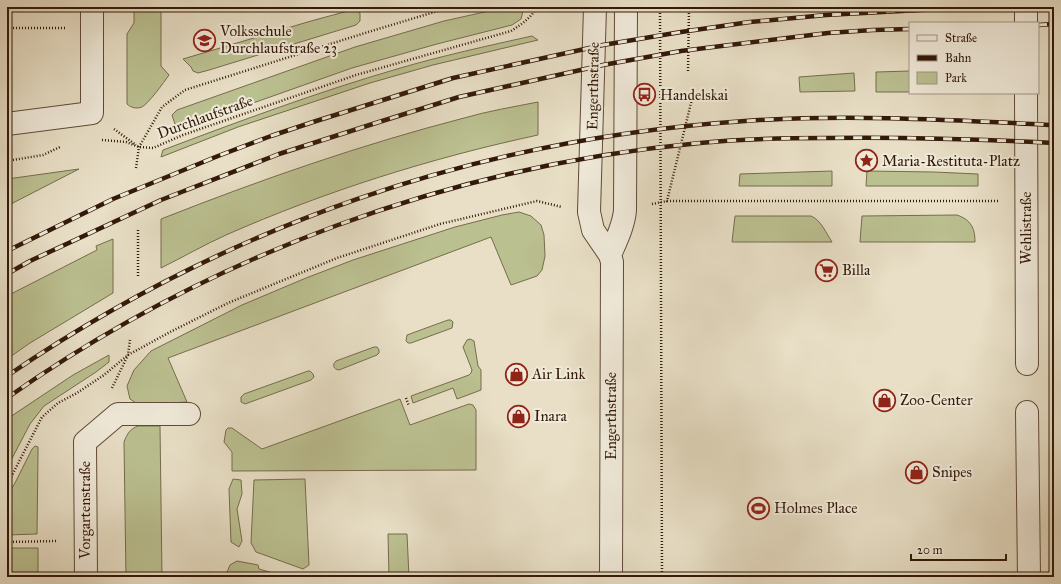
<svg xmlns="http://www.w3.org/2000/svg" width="1061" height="584" font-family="'IM FELL Great Primer',serif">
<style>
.green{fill:#bbc091;stroke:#776c4c}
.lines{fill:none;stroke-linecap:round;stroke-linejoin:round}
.minor-casing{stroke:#604a38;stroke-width:24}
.path{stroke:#331908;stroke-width:2.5;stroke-dasharray:1 2;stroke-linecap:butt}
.minor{stroke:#f0eada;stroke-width:22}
.rail-casing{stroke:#331908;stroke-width:4.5}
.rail{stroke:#f0eada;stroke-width:3;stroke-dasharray:9;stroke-linecap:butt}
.labels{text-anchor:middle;stroke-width:4;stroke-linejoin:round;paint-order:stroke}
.poi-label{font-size:15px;fill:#331908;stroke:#f0eada;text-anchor:start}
.street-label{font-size:15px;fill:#331908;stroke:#f0eada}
</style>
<rect width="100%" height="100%" fill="#e8dfc6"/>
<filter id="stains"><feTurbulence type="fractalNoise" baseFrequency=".005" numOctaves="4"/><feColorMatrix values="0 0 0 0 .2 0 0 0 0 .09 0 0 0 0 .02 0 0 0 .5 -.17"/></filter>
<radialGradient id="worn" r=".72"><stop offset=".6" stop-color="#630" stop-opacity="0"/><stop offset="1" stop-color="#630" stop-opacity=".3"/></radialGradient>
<!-- green -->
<path class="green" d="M134,7H161V66L169,75C164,82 149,103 142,107C137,109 131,108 127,104V34L134,23Z
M507,7H524L521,19L512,25L437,44L352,68L177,130L172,115L177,110L355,47L444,21Z
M359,8L360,14V21L356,25L209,70L198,73L193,71L191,67L183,59L311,21Z
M532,36L538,40L433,65L370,83L238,127L161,157L163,150C240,121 318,92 397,69C441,56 487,46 532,36Z
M910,71V92H876V72Z
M854,73L855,91L800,92L799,77Z
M538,102V135C431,158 326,191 226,235C204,245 183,257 161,268V219C260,180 360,145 464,118C488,111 513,107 538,102Z
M79,169L7,206V179Z
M832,171V186H739L740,174Z
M867,171L934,172L978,174V186H866Z
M519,212L531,216L541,225L544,235L545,256L542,270L537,276L511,285L491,237L168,358L187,402L139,405L130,399L127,386L134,370L151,351L242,305L306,278L353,260L455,227L502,215Z
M957,215C971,220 975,228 975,242H860L862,216Z
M735,216H811C821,220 826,233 832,242H732Z
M113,239V293L30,343L7,359V296L97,250L96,246Z
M448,320H451L453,322L452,328L411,343H408L406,341L407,335Z
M470,339L474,341L478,366L481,370V390L457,399L453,388L413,403L411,396L469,375L471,373L472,370L463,347L467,340Z
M374,347H377L379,350V353L377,355L339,370C333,369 332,365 336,361Z
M109,355V362L96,372L44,406L30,424L7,468V419L73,375Z
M308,371H310L313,374L314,377L311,380L245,404L241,402V397L244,394Z
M400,399L410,425L469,404L473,405L476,410V470L232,471V452L224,442L226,430L228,428H232L262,449Z
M138,426H160L162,577H126L124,442C127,434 130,429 138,426Z
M35,446L38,447V453L37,534L7,535V497L16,481L32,449Z
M233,479L241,480L242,494L237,509L242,541L239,547L231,542L229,489Z
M305,479L309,565L303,569L256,552L251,543L254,480Z
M388,534H407L409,577H389Z
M7,548H38V577H7Z
M237,561L258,565L259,569L283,576L285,573L295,577H225L230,565Z"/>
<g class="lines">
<defs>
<path id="minor" d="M595,7L589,212L593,230L610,255L612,262L611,577
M1026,7V23
M1026,93L1027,364
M7,124L92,113V7
M610,255C616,241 624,225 625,210L626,7
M1027,412L1029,577
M86,577L85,442L118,414H189"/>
</defs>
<!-- minor casing -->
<use href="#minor" class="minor-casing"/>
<!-- path -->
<path class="path" d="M660,7L662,577
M7,28H65
M688,71L689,8
M692,99L667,201H1000
M114,129L136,145
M102,140L126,142L139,147L153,148L183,135L356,75L511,31C522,24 531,18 537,7
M7,161L43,155L60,147
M136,168L139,147L162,107L185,90L365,33L451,7
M652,204L667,201
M138,276V229
M112,388L128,355L130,340
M406,398L409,406
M7,485L42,417L58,403L77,393L104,375L128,355L172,331L228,303L337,258L440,224L537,201L562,207
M7,542L58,541"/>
<!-- minor -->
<use href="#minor" class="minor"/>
<defs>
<path id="rail" d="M1038,25L1054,24
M7,251L113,199L218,156L271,136L313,122L453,78L603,45L681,32L750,22L826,15L977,7
M7,274L30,261L161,200L279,154L379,122L459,97L603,65L681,51L828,33L873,30L910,29
M7,376C228,225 477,139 745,121C848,114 951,120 1054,125
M7,398C210,255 452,166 700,143C742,139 785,138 827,138C903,137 978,139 1054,143"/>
</defs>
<!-- rail casing -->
<use href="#rail" class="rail-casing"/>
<!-- rail -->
<use href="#rail" class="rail"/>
</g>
<!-- icons -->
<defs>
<symbol id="school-ring" viewBox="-11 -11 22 22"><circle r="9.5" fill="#f0eada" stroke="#8f2418" stroke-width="1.5"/><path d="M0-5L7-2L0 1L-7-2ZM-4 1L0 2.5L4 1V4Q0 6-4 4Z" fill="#8f2418"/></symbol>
<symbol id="bus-ring" viewBox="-11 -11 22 22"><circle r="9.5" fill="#f0eada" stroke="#8f2418" stroke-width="1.5"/><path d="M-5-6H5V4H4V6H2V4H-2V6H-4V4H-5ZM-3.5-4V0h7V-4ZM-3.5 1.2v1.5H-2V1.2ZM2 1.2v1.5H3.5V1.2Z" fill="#8f2418"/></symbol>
<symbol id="sight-ring" viewBox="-11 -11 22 22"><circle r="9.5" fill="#f0eada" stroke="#8f2418" stroke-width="1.5"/><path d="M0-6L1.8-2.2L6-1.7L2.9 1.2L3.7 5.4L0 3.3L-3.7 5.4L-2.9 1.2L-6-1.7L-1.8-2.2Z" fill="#8f2418"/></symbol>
<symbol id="supermarket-ring" viewBox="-11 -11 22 22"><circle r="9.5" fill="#f0eada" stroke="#8f2418" stroke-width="1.5"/><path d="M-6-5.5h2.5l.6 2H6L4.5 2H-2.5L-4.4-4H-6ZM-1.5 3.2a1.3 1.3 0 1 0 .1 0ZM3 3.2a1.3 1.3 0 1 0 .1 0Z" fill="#8f2418"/></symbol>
<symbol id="shop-ring" viewBox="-11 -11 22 22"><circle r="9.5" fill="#f0eada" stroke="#8f2418" stroke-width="1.5"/><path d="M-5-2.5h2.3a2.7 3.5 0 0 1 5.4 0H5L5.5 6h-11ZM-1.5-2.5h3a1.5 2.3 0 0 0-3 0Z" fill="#8f2418"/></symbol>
<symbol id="stadium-ring" viewBox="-11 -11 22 22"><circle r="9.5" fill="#f0eada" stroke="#8f2418" stroke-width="1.5"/><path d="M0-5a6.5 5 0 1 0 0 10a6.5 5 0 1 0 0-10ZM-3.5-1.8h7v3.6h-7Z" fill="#8f2418"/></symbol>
</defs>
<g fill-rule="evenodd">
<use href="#school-ring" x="192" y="28" width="25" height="25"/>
<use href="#bus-ring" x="632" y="82" width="25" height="25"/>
<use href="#sight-ring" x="854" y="148" width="25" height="25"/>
<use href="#supermarket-ring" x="814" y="258" width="25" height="25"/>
<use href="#shop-ring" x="504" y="362" width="25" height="25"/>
<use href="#shop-ring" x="872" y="388" width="25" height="25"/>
<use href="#shop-ring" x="506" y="404" width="25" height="25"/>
<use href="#shop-ring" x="904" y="460" width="25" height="25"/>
<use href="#stadium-ring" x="746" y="496" width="25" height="25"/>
</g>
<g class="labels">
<!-- poi labels -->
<g class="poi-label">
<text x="220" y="36">Volksschule<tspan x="220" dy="17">Durchlaufstraße 23</tspan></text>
<text x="660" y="100">Handelskai</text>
<text x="882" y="166">Maria-Restituta-Platz</text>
<text x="842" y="275">Billa</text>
<text x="532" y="379">Air Link</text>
<text x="900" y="405">Zoo-Center</text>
<text x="534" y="421">Inara</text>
<text x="932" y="477">Snipes</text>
<text x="774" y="513">Holmes Place</text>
</g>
<!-- street labels -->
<g class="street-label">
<text transform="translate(593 86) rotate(-89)" y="5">Engerthstraße</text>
<text transform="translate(205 117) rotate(-20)" y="5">Durchlaufstraße</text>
<text transform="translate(1026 228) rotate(-90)" y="5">Wehlistraße</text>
<text transform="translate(611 416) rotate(-90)" y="5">Engerthstraße</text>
<text transform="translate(85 510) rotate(-90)" y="5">Vorgartenstraße</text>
</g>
</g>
<!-- margin -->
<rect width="1061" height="584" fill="none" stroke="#e8dfc6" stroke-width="24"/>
<rect x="8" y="8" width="1045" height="568" fill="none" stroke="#331908" stroke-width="2"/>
<rect x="12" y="12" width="1037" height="560" fill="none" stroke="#331908"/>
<!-- legend -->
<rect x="909" y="22" width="130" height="72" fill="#f0eada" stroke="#a49686"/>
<rect x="917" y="35" width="20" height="6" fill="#f0eada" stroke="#a49686"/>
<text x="945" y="42" font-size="12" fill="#331908">Straße</text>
<rect x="917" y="55" width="20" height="6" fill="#331908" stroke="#a49686"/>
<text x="945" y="62" font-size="12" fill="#331908">Bahn</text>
<rect x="917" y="72" width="20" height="12" fill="#bbc091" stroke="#a49686"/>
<text x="945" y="82" font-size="12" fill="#331908">Park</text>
<!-- scale -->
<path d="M911 554v6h95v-6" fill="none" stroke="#331908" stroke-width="2"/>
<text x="917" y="554" font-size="12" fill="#331908" stroke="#f0eada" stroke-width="3" paint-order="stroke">20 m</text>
<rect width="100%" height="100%" filter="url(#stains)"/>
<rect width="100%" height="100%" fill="url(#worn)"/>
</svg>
